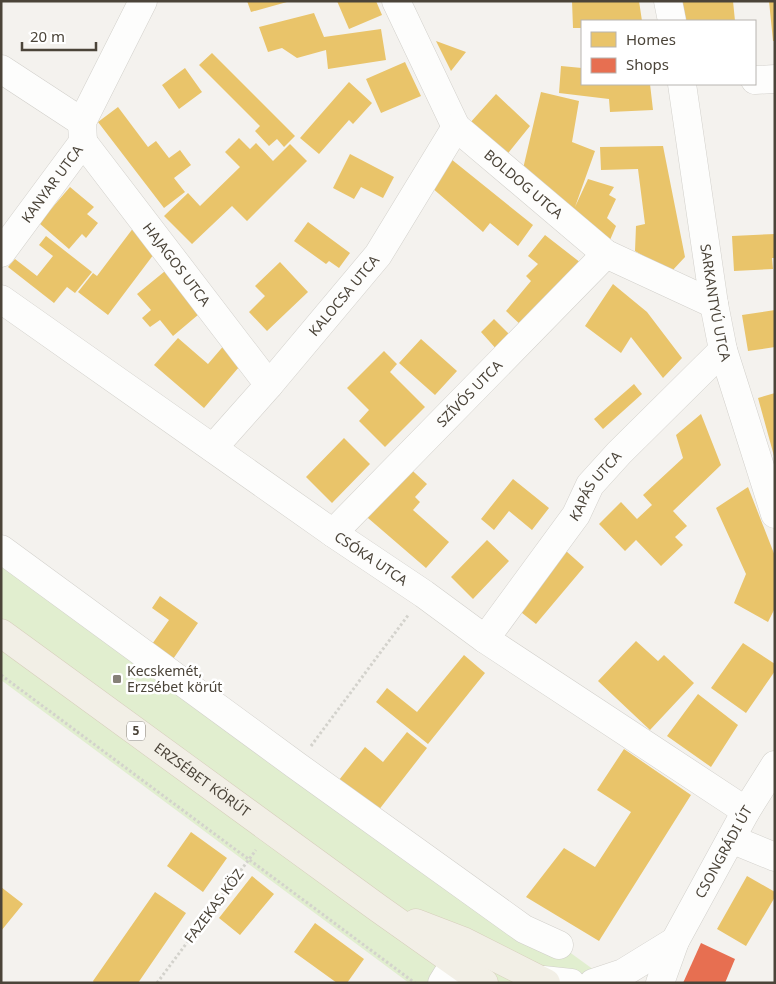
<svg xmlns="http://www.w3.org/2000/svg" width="776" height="984" font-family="'Noto Sans',sans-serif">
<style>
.green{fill:#e1eecf}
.homes{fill:#e9c46a}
.shops{fill:#e76f51}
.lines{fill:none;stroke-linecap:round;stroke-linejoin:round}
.minor-casing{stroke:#d2d0cb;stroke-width:29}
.major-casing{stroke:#d6cebb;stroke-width:29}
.path{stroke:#d3d2cc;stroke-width:3;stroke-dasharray:2.5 2.5;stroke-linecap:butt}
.minor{stroke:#fdfdfc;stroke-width:28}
.major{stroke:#f2efe6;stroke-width:28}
.poi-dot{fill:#868178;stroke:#fff;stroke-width:2}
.labels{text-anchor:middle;stroke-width:5;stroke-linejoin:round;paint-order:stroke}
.shield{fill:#fff;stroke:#817c74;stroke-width:1}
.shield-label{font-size:12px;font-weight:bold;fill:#4b4439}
.street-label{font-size:14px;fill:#4b4439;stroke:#fff}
.poi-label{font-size:14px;fill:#4b4439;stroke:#fff;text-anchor:start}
</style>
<rect width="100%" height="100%" fill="#f4f2ee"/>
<!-- green -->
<path class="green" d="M1,539L612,983H409L1,680Z"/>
<!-- homes -->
<path class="homes" d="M247,1H286L287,2L251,12Z
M337,1H376L382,15L349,29Z
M572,1H639L642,21H582V28H573Z
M682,1H733L735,21H684Z
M769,1H775V41H773Z
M314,13L324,37L381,29L386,60L328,69L326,50L297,58L282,48L268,52L259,27Z
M436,41L466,52L451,71Z
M212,53L295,136L284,147L277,139L269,146L255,131L260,126L199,65Z
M405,62L421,96L381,113L366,79Z
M561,66L582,68V84H650L653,110L610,112L609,99L559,93Z
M185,68L202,92L179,109L162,85Z
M349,82L372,103L353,124L349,120L319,154L300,138Z
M541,92L579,101L572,142L595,151L575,207L588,179L614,187L609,195L616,199L607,218L616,226L610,240L522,173Z
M496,94L530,126L505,157L469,124Z
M118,107L148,147L156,141L169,158L180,150L191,165L174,178L185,192L164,208L98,122Z
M239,138L250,149L256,143L273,161L290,144L307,161L247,221L232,206L192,244L164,216L188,193L200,206L240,167L225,152Z
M663,146L685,257L671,272L635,251L636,226L645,224L638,169L601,170L600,147Z
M350,154L394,177L383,198L361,187L354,199L333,188Z
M451,159L533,225L518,246L490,223L483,232L431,187Z
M70,187L94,207L87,214L98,223L86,238L82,234L69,249L39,223Z
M308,222L350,253L339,268L329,261L326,264L294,241Z
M134,227L160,246L108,315L78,292L93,273L97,276Z
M775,234V258H772L773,269L734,271L732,236Z
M545,235L581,263L522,326L506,311L531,281L526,276L538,264L528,256Z
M46,236L92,272L75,293L67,287L54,303L8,267L15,259L37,276L53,256L39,245Z
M280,262L308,292L267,331L249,312L265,296L255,286Z
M170,267L205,309L173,336L160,320L150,327L142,318L151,310L137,294Z
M613,284L647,312L682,358L663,378L631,337L621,353L585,326Z
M775,310V347L748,351L742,315Z
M494,319L512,337L498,351L481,332Z
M178,338L208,364L226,343L245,360L204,408L154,365Z
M421,339L457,371L435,395L399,363Z
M384,351L397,364L390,372L425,407L385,447L359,421L369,410L347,388Z
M634,384L642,394L603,429L594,419Z
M775,393V456H774L758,398Z
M701,414L721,465L673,511L687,526L675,537L683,545L661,566L636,540L625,551L599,524L621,502L637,519L652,505L643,495L683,458L676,435Z
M344,438L370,464L332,503L306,477Z
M404,463L427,484L415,497L420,502L413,510L449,542L426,568L361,512Z
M513,479L549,508L532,530L509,511L494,530L481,519Z
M748,487L775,556V608L768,622L734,603L746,574L716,508Z
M487,540L509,561L473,599L451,577Z
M566,551L584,567L536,624L517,609Z
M160,596L198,623L171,662L150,647L169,620L152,608Z
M636,641L658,661L664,655L694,683L650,730L598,681Z
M743,643L775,664V671L746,713L711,688Z
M464,655L485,673L428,744L376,702L387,688L417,712Z
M698,694L738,725L711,767L667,736Z
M407,732L427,748L378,811L339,780L365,747L383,762Z
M624,749L691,795L599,941L526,897L564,848L595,867L631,812L597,790Z
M191,832L227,858L203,892L167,866Z
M252,876L274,894L240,935L219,918Z
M747,876L775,892V897L746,946L717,929Z
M1,887L23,904L1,931Z
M155,892L186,913L138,983H94L93,981Z
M315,923L364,959L347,983H337L294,952Z"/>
<!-- shops -->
<path class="shops" d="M701,943L735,959L725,983H683Z"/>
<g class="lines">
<defs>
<g id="minor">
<path id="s1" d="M396,1L456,127L606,254L714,304"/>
<path d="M668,1L672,21"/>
<path d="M1,69L82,122"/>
<path d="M755,80L775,79"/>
<path id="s2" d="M682,84L714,304L723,350L775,514"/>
<path id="s3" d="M83,142L269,385"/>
<path id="s4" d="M1,253L83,142L82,122L143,1"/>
<path id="s5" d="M1,299L333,533L424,594L485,639L746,811"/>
<path id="s6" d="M213,448L269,385L378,255L456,127"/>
<path id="s7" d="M333,533L606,254"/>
<path d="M1,549L297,766L524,929L559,945"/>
<path id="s8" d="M485,639L576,515L590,485L619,453L723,350"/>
<path d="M731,839L775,857"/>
<path d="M543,980L571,983"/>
<path d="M442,983L455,962"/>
<path d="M593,983L623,973L675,941"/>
<path id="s9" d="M660,983L675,941L746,811L775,765"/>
</g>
<g id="major">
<path id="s10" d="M1,633L378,908L484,983"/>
<path d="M416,923L463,941L546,983"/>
</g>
</defs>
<!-- minor casing -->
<use href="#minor" class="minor-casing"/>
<!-- major casing -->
<use href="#major" class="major-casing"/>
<!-- path -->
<path class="path" d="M1,675L415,983
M311,746L409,614
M157,983L256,850"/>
<!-- minor -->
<use href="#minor" class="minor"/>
<!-- major -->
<use href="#major" class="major"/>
</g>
<!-- markers -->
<rect class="poi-dot" x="112" y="674" width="10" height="10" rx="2.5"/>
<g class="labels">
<!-- shield labels -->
<rect class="shield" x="127" y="721.5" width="18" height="19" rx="4"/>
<g class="shield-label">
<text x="136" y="735">5</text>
</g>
<!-- street labels -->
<g class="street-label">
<text dy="5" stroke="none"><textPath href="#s4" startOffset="86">KANYAR UTCA</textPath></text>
<text dy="5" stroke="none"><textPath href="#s1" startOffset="228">BOLDOG UTCA</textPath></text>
<text dy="5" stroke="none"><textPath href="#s3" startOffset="154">HAJAGOS UTCA</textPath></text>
<text dy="5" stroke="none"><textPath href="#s6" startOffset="201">KALOCSA UTCA</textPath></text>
<text dy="5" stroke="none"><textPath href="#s2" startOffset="221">SARKANTYÚ UTCA</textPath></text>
<text dy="5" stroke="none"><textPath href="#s7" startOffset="195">SZÍVÓS UTCA</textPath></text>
<text dy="5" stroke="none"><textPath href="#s8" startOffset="189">KAPÁS UTCA</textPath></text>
<text dy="5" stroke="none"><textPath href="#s5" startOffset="452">CSÓKA UTCA</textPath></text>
<text dy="5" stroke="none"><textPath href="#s10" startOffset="249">ERZSÉBET KÖRÚT</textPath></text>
<text dy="5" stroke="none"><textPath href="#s9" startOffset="146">CSONGRÁDI ÚT</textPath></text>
<text transform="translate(214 906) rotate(-53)" y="5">FAZEKAS KÖZ</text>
</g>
<!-- poi labels -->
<g class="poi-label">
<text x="127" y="676">Kecskemét,<tspan x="127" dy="16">Erzsébet körút</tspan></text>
</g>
</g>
<!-- border -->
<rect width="776" height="984" fill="none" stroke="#4b4439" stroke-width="5"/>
<!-- legend -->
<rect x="581" y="20" width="175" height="65" fill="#ffffff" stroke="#b7b4b0"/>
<rect x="591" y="32" width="25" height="15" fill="#e9c46a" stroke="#b7b4b0"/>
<text x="626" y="45" font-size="15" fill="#4b4439">Homes</text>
<rect x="591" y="58" width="25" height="15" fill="#e76f51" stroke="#b7b4b0"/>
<text x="626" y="70" font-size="15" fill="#4b4439">Shops</text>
<!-- scale -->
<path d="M22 42v8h74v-8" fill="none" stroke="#4b4439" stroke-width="2.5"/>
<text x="30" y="42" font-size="15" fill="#4b4439" stroke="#ffffff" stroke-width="4" paint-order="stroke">20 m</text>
</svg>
